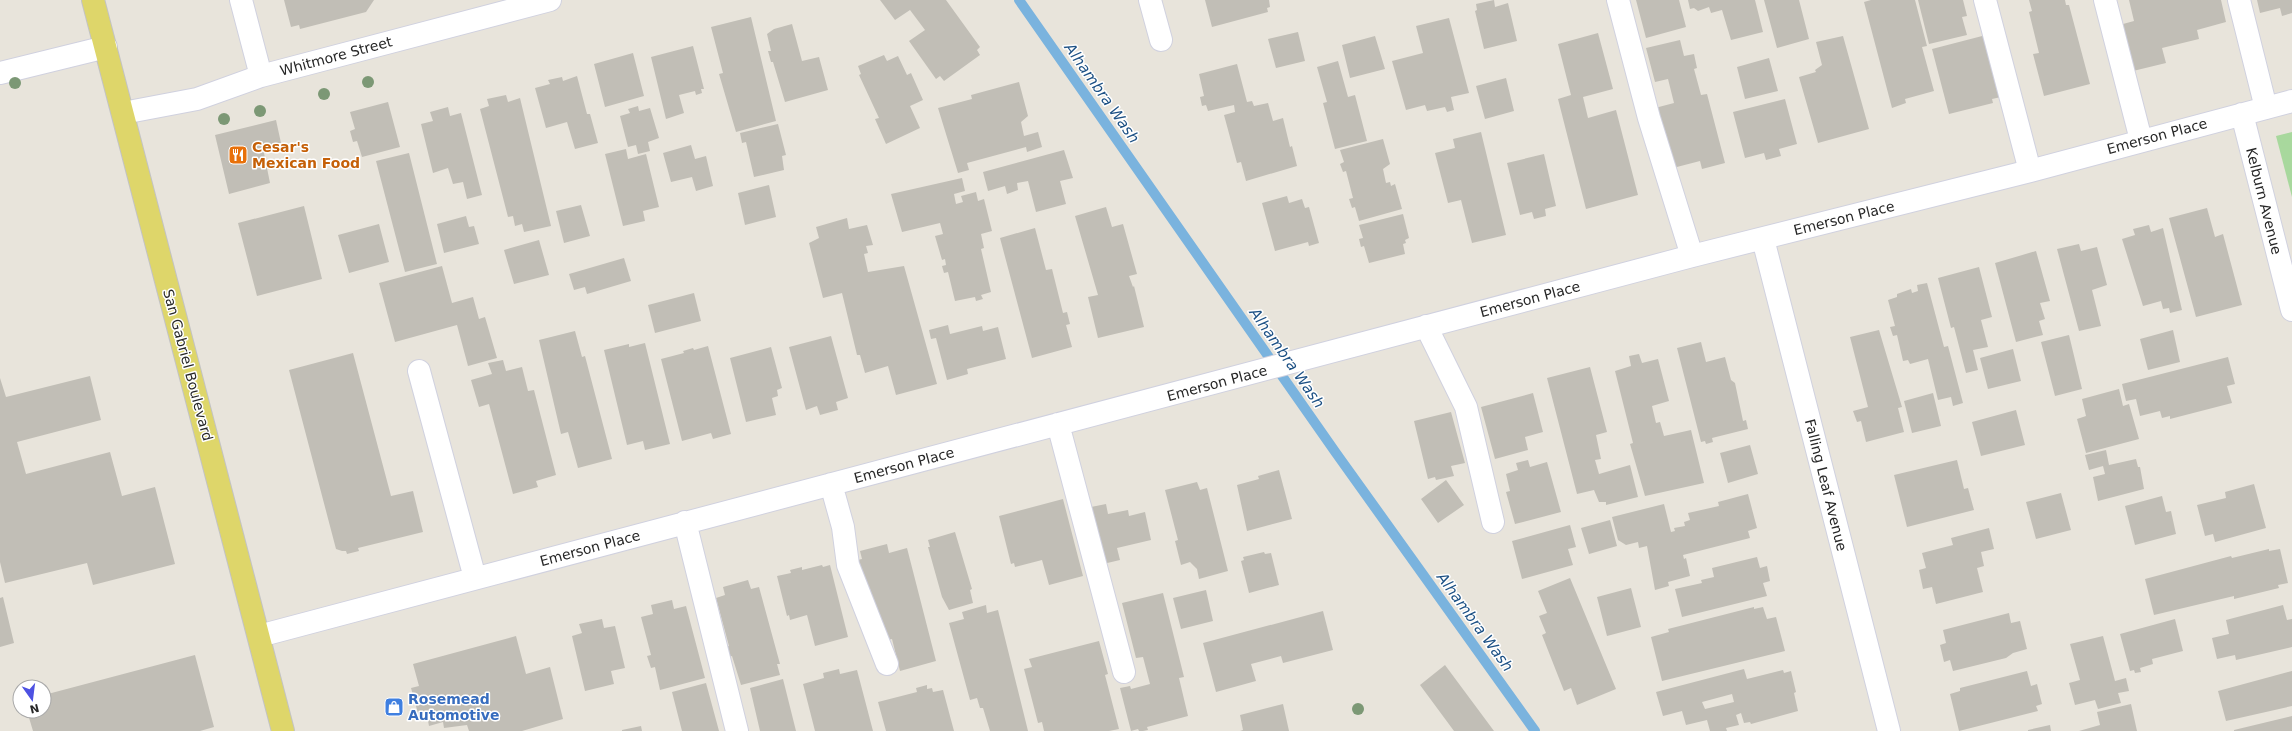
<svg xmlns="http://www.w3.org/2000/svg" width="2292" height="731" font-family="'DejaVu Sans',sans-serif">
<style>
.green{fill:#a8d89d}
.lines{fill:none;stroke-linecap:round;stroke-linejoin:round}
.stream{stroke:#7ab3de;stroke-width:10}
.building{fill:#c1beb6;fill-rule:evenodd}
.minor-casing{stroke:#d0d1df;stroke-width:24}
.major-casing{stroke:#c3c3c3;stroke-width:24}
.minor{stroke:#fff;stroke-width:22}
.major{stroke:#ded66a;stroke-width:22}
.tree{fill:#7c9875}
.labels{text-anchor:middle;stroke-width:3;stroke-linejoin:round;paint-order:stroke}
.street-label{font-size:14px;fill:#272727;stroke:#fff}
.food-label{font-size:14px;font-weight:bold;fill:#c56008;stroke:#fff;text-anchor:start}
.shop-label{font-size:14px;font-weight:bold;fill:#366cbe;stroke:#fff;text-anchor:start}
.water-label{font-size:15px;font-style:italic;fill:#1d5185;stroke:#fff}
</style>
<rect width="100%" height="100%" fill="#e8e4db"/>
<!-- green -->
<path class="green" d="M2292,132V197L2276,136Z"/>
<g class="lines">
<!-- stream -->
<path class="stream" d="M1019,0L1336,453L1535,731"/>
</g>
<!-- building -->
<path class="building" d="M284,0H374L366,12L300,29L299,25L291,27Z
M880,0H946L980,47L977,50L980,55L944,81L940,76L936,79L909,41L925,30L910,10L895,20Z
M1205,0H1269L1270,7L1267,8L1268,12L1212,27Z
M1494,0L1495,7L1508,3L1517,41L1484,49L1475,11L1477,10L1476,4Z
M1636,0H1679L1686,27L1646,38Z
M1688,0H1755L1763,32L1731,40L1722,10L1711,13L1709,7L1698,11L1694,8L1690,9Z
M1764,0H1799L1809,39L1777,48Z
M1871,0H1915L1927,46L1922,47L1934,91L1905,99L1906,103L1892,108L1864,2Z
M1918,0H1963L1967,16L1962,17L1967,35L1929,44Z
M2029,0H2065L2066,5H2069L2090,84L2044,96L2033,54L2039,53L2029,12L2032,11Z
M2129,0H2221L2226,22L2197,30L2199,39L2162,48L2166,63L2133,71L2124,37H2126L2123,24L2134,21Z
M2257,0H2292V13L2282,16L2280,8L2260,13Z
M751,17L776,121L736,132L719,74L723,73L711,27Z
M1449,18L1469,93L1451,97L1454,110L1447,112L1445,107L1427,111L1425,105L1406,110L1392,61L1423,53L1416,26Z
M792,24L802,61L819,57L828,90L785,102L773,62H771L768,51H771L767,34L774,29Z
M1298,32L1305,61L1276,68L1268,39Z
M1598,33L1613,89L1583,97L1588,118L1616,110L1638,195L1586,209L1558,99L1571,95L1558,44Z
M1986,35L2001,97L1992,99L1993,103L1949,114L1932,49Z
M1375,36L1385,69L1350,78L1342,45Z
M1843,36L1869,129L1818,143L1799,77L1816,72L1815,70L1822,65L1816,42Z
M1680,40L1684,56L1694,54L1697,68L1694,69L1701,95L1707,94L1725,163L1702,169L1700,161L1673,168L1655,108L1674,103L1668,79L1655,82L1646,48Z
M693,46L704,89H701L702,93L696,95L695,91L679,95L684,113L666,119L651,57Z
M633,53L644,96L605,107L594,64Z
M884,55L887,61L898,56L907,75L911,73L923,100L910,106L920,128L886,144L875,119L879,118L859,75L861,74L858,66Z
M1769,58L1778,91L1745,99L1737,67Z
M1338,61L1348,97L1355,95L1367,141L1335,149L1323,103L1327,102L1317,67Z
M1237,64L1247,102L1252,101L1254,106L1268,103L1273,121L1283,118L1290,147L1292,146L1297,166L1246,181L1241,162L1237,163L1224,115L1235,112L1234,105L1208,111L1206,105L1202,106L1200,97L1204,96L1199,74Z
M577,76L587,114H590L598,143L575,149L567,122L546,128L535,88L550,84L548,80L562,77L563,81Z
M1506,78L1514,111L1485,119L1476,86Z
M1019,82L1028,116L1021,122L1024,136L1038,132L1042,147L1027,152L1026,147L967,163L969,170L958,173L938,108L972,99L971,95Z
M506,95L508,102L520,98L551,226L524,232L522,224L515,226L513,216L508,217L480,109L489,106L487,99Z
M1785,99L1797,144L1779,149L1781,156L1766,160L1764,153L1745,158L1733,112Z
M388,102L400,147L362,157L357,141L353,142L350,131L355,129L350,112Z
M638,106L639,111L650,108L659,138L648,142L650,151L638,154L636,145L628,147L620,116L630,113L628,109Z
M448,107L450,116L461,113L482,195L467,199L463,182L453,184L448,168L433,173L421,124L433,121L430,112Z
M276,120L281,143L263,148L270,183L229,194L215,135Z
M778,124L786,155L782,156L784,170L754,177L746,142L742,143L740,133Z
M1481,132L1506,235L1472,243L1461,200L1448,203L1435,153L1455,148L1453,139Z
M1383,139L1390,164L1383,169L1386,183L1390,182L1391,186L1395,184L1402,209L1359,221L1355,207L1352,208L1349,199L1353,198L1346,171L1343,172L1340,164L1344,162L1340,150Z
M691,145L695,159L706,156L713,186L696,191L692,177L671,182L663,153Z
M626,149L628,159L646,154L659,207L643,211L645,221L623,226L605,154Z
M1064,150L1073,178L1060,181L1066,204L1036,212L1028,181L1017,183L1018,190L1007,194L1005,186L988,191L983,172Z
M409,153L437,264L405,272L376,161Z
M1544,154L1556,206L1545,209L1546,216L1534,219L1532,212L1520,215L1507,163Z
M962,178L965,191L954,194L956,204L963,202L961,196L976,192L978,201L984,199L992,231L981,234L984,248L981,249L991,292L981,295L983,299L976,301L975,297L955,301L948,272L944,273L942,266L946,265L945,259L942,260L935,236L943,234L940,223L902,232L891,194Z
M769,185L776,217L745,225L738,193Z
M1287,196L1289,203L1302,199L1305,208L1309,207L1319,243L1309,246L1308,242L1275,251L1262,203Z
M581,205L590,236L564,243L556,211Z
M304,206L322,279L257,296L238,223Z
M1106,207L1112,227L1123,224L1137,274L1129,276L1133,287L1134,286L1144,327L1098,338L1088,297L1098,295L1075,216Z
M2207,208L2215,237L2223,234L2242,305L2196,317L2169,218Z
M1403,214L1409,238L1405,240L1406,243L1403,244L1405,254L1369,263L1364,246L1361,247L1359,239L1363,238L1359,225Z
M466,216L469,227L474,226L479,244L444,253L437,224Z
M847,218L849,229L867,225L873,245L866,246L868,253L864,254L868,272L904,266L937,384L896,395L888,366L865,373L860,355H857L842,293L823,298L809,243L819,238L816,227Z
M379,224L389,262L349,273L338,235Z
M2149,225L2151,232L2163,228L2182,310L2170,313L2169,308L2163,309L2161,301L2143,306L2122,239L2135,235L2133,229Z
M1035,228L1046,270L1052,269L1063,313L1067,312L1070,324L1066,325L1072,347L1032,358L1000,238Z
M539,240L549,275L514,284L504,250Z
M2079,244L2081,251L2097,247L2107,285L2092,290L2101,326L2079,331L2057,249Z
M2036,251L2050,301L2040,303L2045,319L2039,321L2043,335L2016,342L1995,263Z
M624,258L631,281L587,294L585,287L574,290L569,274Z
M442,266L452,303L473,297L479,319L485,317L497,358L468,366L457,325L395,342L379,283Z
M1979,267L1992,317L1981,320L1988,347L1973,350L1978,370L1966,373L1954,327L1951,328L1938,278Z
M1927,283L1944,347L1948,346L1963,403L1953,406L1951,397L1938,400L1928,359L1910,364L1908,360L1903,361L1897,335L1893,336L1890,327L1895,326L1888,300L1897,297V294L1911,289L1912,293L1918,291L1917,285Z
M694,293L701,321L655,333L648,305Z
M948,325L950,334L982,326L983,331L998,327L1006,359L967,369L968,374L947,380L936,338L931,339L929,330Z
M1879,330L1902,407L1898,408L1904,432L1866,442L1861,421L1857,422L1853,411L1868,407L1850,337Z
M2173,330L2180,362L2148,370L2140,339Z
M575,331L582,357L585,356L612,459L578,468L568,432L561,434L539,340Z
M2069,335L2082,389L2055,396L2041,342Z
M831,336L848,398L836,402L838,410L820,415L817,406L806,410L789,347Z
M1701,342L1706,362L1725,357L1731,380L1735,383L1743,421L1746,420L1748,429L1712,438L1713,442L1706,444L1705,441L1701,442L1677,348Z
M645,343L670,444L645,450L643,441L627,445L604,350L629,344V347Z
M708,346L731,434L713,439L711,433L682,441L661,359L684,353L683,351L693,348L694,350Z
M771,347L782,388L777,390L778,396L772,398L776,415L746,422L730,358Z
M2013,349L2021,381L1988,389L1980,358Z
M353,353L391,496L413,491L423,532L358,548L359,551L347,554L346,551H342L336,549L289,370Z
M1639,354L1642,363L1658,359L1669,401L1652,406L1656,423L1660,422L1664,436L1691,430L1704,483L1645,496L1630,444L1633,443L1615,371L1631,366L1629,356Z
M2228,357L2235,384L2227,386L2232,403L2170,419V416L2162,418L2160,411L2140,416L2136,399L2126,401L2122,384Z
M503,360L506,371L522,367L528,391L534,390L556,475L536,481L538,487L513,494L489,404L479,407L471,380L492,374L488,363Z
M1590,367L1607,432L1596,435L1601,459L1595,460L1599,474L1630,465L1638,497L1606,505V502H1599L1594,490L1577,494L1547,378Z
M90,376L101,420L17,442L26,474L110,452L122,496L155,487L175,564L93,585L87,563L5,583L0,562V378L6,397Z
M2119,389L2123,406L2129,404L2139,439L2086,453L2077,419L2086,416L2082,399Z
M1533,393L1543,432L1525,437L1528,450L1495,459L1481,407Z
M1933,393L1941,426L1912,433L1904,401Z
M2016,410L2025,445L1981,456L1972,422Z
M1451,412L1465,463L1451,466L1454,476L1436,480L1435,477L1428,479L1414,421Z
M1750,445L1758,474L1728,483L1720,453Z
M2106,450L2109,465L2136,459L2138,467H2140L2144,489L2098,501L2093,477L2105,474L2103,466L2089,470L2085,455Z
M1528,460L1530,467L1547,462L1561,512L1515,524L1506,492L1510,491L1506,474L1518,470L1516,463Z
M1957,460L1964,489L1968,488L1974,510L1907,527L1894,475Z
M1279,470L1292,519L1247,531L1237,485L1259,479L1258,476Z
M1446,480L1464,505L1438,523L1421,499Z
M1197,482L1200,490L1207,488L1228,571L1199,579L1197,569L1190,562L1181,565L1175,541L1178,540L1165,490Z
M2254,484L2266,528L2215,542L2213,534L2205,536L2197,505L2226,498L2225,492Z
M2061,493L2071,530L2036,539L2026,502Z
M1748,494L1757,528L1748,531L1750,538L1683,555L1684,559L1686,558L1690,576L1668,582L1669,586L1655,590L1647,546L1639,548L1638,542L1626,545L1618,540L1612,517L1664,504L1671,532L1675,531L1674,528L1685,526L1684,522L1690,520L1688,513L1719,506L1718,502Z
M2162,496L2166,512L2171,511L2176,534L2135,545L2125,506Z
M1063,499L1083,576L1049,585L1042,560L1015,567L1014,563L1011,564L999,516Z
M1106,504L1108,514L1128,510L1129,516L1145,512L1151,540L1117,548L1120,560L1103,564L1091,507Z
M1610,520L1617,546L1589,554L1581,528Z
M1570,525L1576,547L1568,549L1573,565L1522,579L1512,541Z
M1989,528L1994,549L1981,552L1984,566L1977,568L1983,592L1936,604L1932,587L1923,589L1919,570L1926,568L1922,553L1953,545L1951,538Z
M955,532L972,589L970,590L973,603L949,610L942,597L928,547H930L928,540Z
M887,544L889,553L907,548L936,661L900,671L892,639L883,641L870,589L861,591L853,561L862,559L860,551Z
M2269,549V551L2280,549L2288,583L2278,585L2279,588L2234,599V596L2154,615L2145,579L2231,556L2232,558Z
M1264,552L1265,554L1271,553L1279,585L1249,593L1241,561L1244,560L1243,557Z
M1757,557L1760,568L1767,566L1770,581L1763,583L1767,596L1682,617L1675,589L1702,583L1701,580L1714,577L1712,568Z
M822,565L823,567L830,565L848,637L815,646L807,615L790,620L789,615L787,616L777,576L791,573L790,570L802,567V570Z
M1570,578L1616,689L1577,705L1571,688L1564,691L1542,635L1546,633L1539,616L1547,613L1538,591Z
M748,580L751,589L759,587L780,664H777L780,675L741,685L732,656L728,657L725,647L729,646L716,598L725,595L723,587Z
M1631,588L1641,627L1607,636L1597,597Z
M1206,590L1213,621L1181,629L1173,598Z
M1163,593L1184,677L1179,678L1188,716L1147,727L1148,730L1143,731H1139L1138,729L1131,731L1120,688L1130,686L1131,689L1150,684L1143,657L1136,658L1122,603Z
M3,597L14,643L0,647V598Z
M672,600L674,609L686,606L705,678L660,690L655,667L651,668L647,656L651,655L641,617L653,614L651,605Z
M986,605L987,613L998,610L1028,731H990L983,708H980L977,698L970,700L949,623L964,619L962,612Z
M2283,605L2287,620L2292,619V647L2236,660L2235,655L2217,659L2212,638L2229,634L2226,620Z
M1754,607V609L1763,607L1767,619L1776,617L1785,651L1662,681L1651,637L1669,632L1668,629Z
M1323,611L1333,650L1283,663L1281,656L1251,664L1256,681L1216,692L1203,643Z
M2009,613L2011,623L2020,621L2027,649L2013,653L2006,658L1953,671L1950,660L1944,662L1940,645L1946,643L1943,630Z
M602,619L604,628L615,626L625,668L611,671L614,684L585,691L572,636L582,633L579,624Z
M2175,619L2183,651L2152,659L2153,664L2140,668L2141,672L2135,673L2134,670L2130,671L2120,634Z
M516,636L526,674L550,667L563,719L522,731H469L467,725L444,728L443,722L429,726L427,715L419,717L411,688L419,686L413,664Z
M2103,636L2115,681L2126,678L2129,691L2118,693L2121,703L2098,709L2095,700L2075,705L2069,683L2080,680L2070,644Z
M1099,641L1108,674L1105,675L1119,729L1109,731H1044L1042,722L1038,723L1024,669L1032,667L1029,659Z
M195,655L214,727L200,731H33L27,711H44V695Z
M1445,665L1494,731H1454L1420,685Z
M839,669L840,674L857,670L873,731H815L803,684L824,678L823,673Z
M1744,669L1747,679L1783,670L1784,673L1791,671L1796,692L1794,693L1798,711L1751,724L1750,722L1744,723L1741,713L1736,715L1739,725L1726,728L1727,731H1710L1707,720L1686,725L1682,711L1663,716L1656,692ZM1732,694L1734,702L1705,709L1702,702Z
M2027,671L2031,686L2037,684L2042,704L2036,706L2038,711L1959,731L1950,694L1960,691V688Z
M2292,671V706L2226,721L2218,691Z
M783,679L796,731H760L750,688Z
M706,683L719,731H682L672,692Z
M927,685V689L932,688L933,692L943,690L954,731H886L878,702L917,692L916,688Z
M1283,704L1289,731H1240L1243,730L1240,715Z
M2131,704L2137,731H2079L2100,725L2097,712Z
M2292,716V731H2234V730Z
M2050,725L2051,731H2028V730Z
M641,726L642,731H622V730Z"/>
<g class="lines">
<defs>
<path id="minor" d="M241,0L261,76
M1150,0L1161,40
M1618,0L1649,118L1692,256
M1985,0L2030,171
M2105,0L2141,140
M2239,0L2266,108
M0,73L106,47
M123,113L197,99L261,76L550,0
M2242,114L2292,310
M1763,239L1889,731
M1426,326L1466,407L1493,522
M419,371L475,578
M1058,424L1124,672
M831,484L843,527L848,565L887,664
M685,522L737,731
M259,636L1692,256L2030,171L2292,101"/>
<path id="major" d="M93,0L283,731"/>
</defs>
<!-- minor casing -->
<use href="#minor" class="minor-casing"/>
<!-- major casing -->
<use href="#major" class="major-casing"/>
<!-- minor -->
<use href="#minor" class="minor"/>
<!-- major -->
<use href="#major" class="major"/>
</g>
<!-- trees -->
<g class="tree">
<circle cx="368" cy="82" r="6"/>
<circle cx="15" cy="83" r="6"/>
<circle cx="324" cy="94" r="6"/>
<circle cx="260" cy="111" r="6"/>
<circle cx="224" cy="119" r="6"/>
<circle cx="1358" cy="709" r="6"/>
</g>
<!-- icons -->
<defs>
<symbol id="restaurant-square" viewBox="-11 -11 22 22"><rect x="-9" y="-9" width="18" height="18" rx="4" fill="#e8710a" stroke="#fff"/><path d="M-5-6h1v4h1v-4h1v4h1v-4h1v5L-1.5 .5V6h-2V.5L-5-1ZM5-6V6H3V1.5H1.5Q1.5-4 5-6Z" fill="#fff"/></symbol>
<symbol id="shop-square" viewBox="-11 -11 22 22"><rect x="-9" y="-9" width="18" height="18" rx="4" fill="#3f7fe0" stroke="#fff"/><path d="M-5-2.5h2.3a2.7 3.5 0 0 1 5.4 0H5L5.5 6h-11ZM-1.5-2.5h3a1.5 2.3 0 0 0-3 0Z" fill="#fff"/></symbol>
</defs>
<g fill-rule="evenodd">
<use href="#restaurant-square" x="227" y="144" width="22" height="22"/>
<use href="#shop-square" x="383" y="696" width="22" height="22"/>
</g>
<g class="labels">
<!-- street labels -->
<g class="street-label">
<text transform="translate(336 56) rotate(-15)" y="5">Whitmore Street</text>
<text transform="translate(2157 136) rotate(-15)" y="5">Emerson Place</text>
<text transform="translate(2264 201) rotate(76)" y="5">Kelburn Avenue</text>
<text transform="translate(1844 218) rotate(-14)" y="5">Emerson Place</text>
<text transform="translate(1530 299) rotate(-15)" y="5">Emerson Place</text>
<text transform="translate(188 365) rotate(75)" y="5">San Gabriel Boulevard</text>
<text transform="translate(1217 383) rotate(-15)" y="5">Emerson Place</text>
<text transform="translate(904 465) rotate(-15)" y="5">Emerson Place</text>
<text transform="translate(1826 485) rotate(76)" y="5">Falling Leaf Avenue</text>
<text transform="translate(590 548) rotate(-15)" y="5">Emerson Place</text>
</g>
<!-- food labels -->
<g class="food-label">
<text x="252" y="152">Cesar's<tspan x="252" dy="16">Mexican Food</tspan></text>
</g>
<!-- shop labels -->
<g class="shop-label">
<text x="408" y="704">Rosemead<tspan x="408" dy="16">Automotive</tspan></text>
</g>
<!-- water labels -->
<g class="water-label">
<text transform="translate(1102 93) rotate(55)" y="5">Alhambra Wash</text>
<text transform="translate(1287 358) rotate(55)" y="5">Alhambra Wash</text>
<text transform="translate(1475 622) rotate(54)" y="5">Alhambra Wash</text>
</g>
</g>
<!-- north arrow -->
<g transform="translate(32 699) rotate(166)"><circle r="19" fill="#ffffff" stroke="#a9a9a9"/>
<path d="M0-3L7 15L0 10L-7 15Z" fill="#4d51e2"/>
<text y="-6" font-size="11" font-weight="bold" text-anchor="middle" fill="#272727">N</text>
</g>
</svg>
